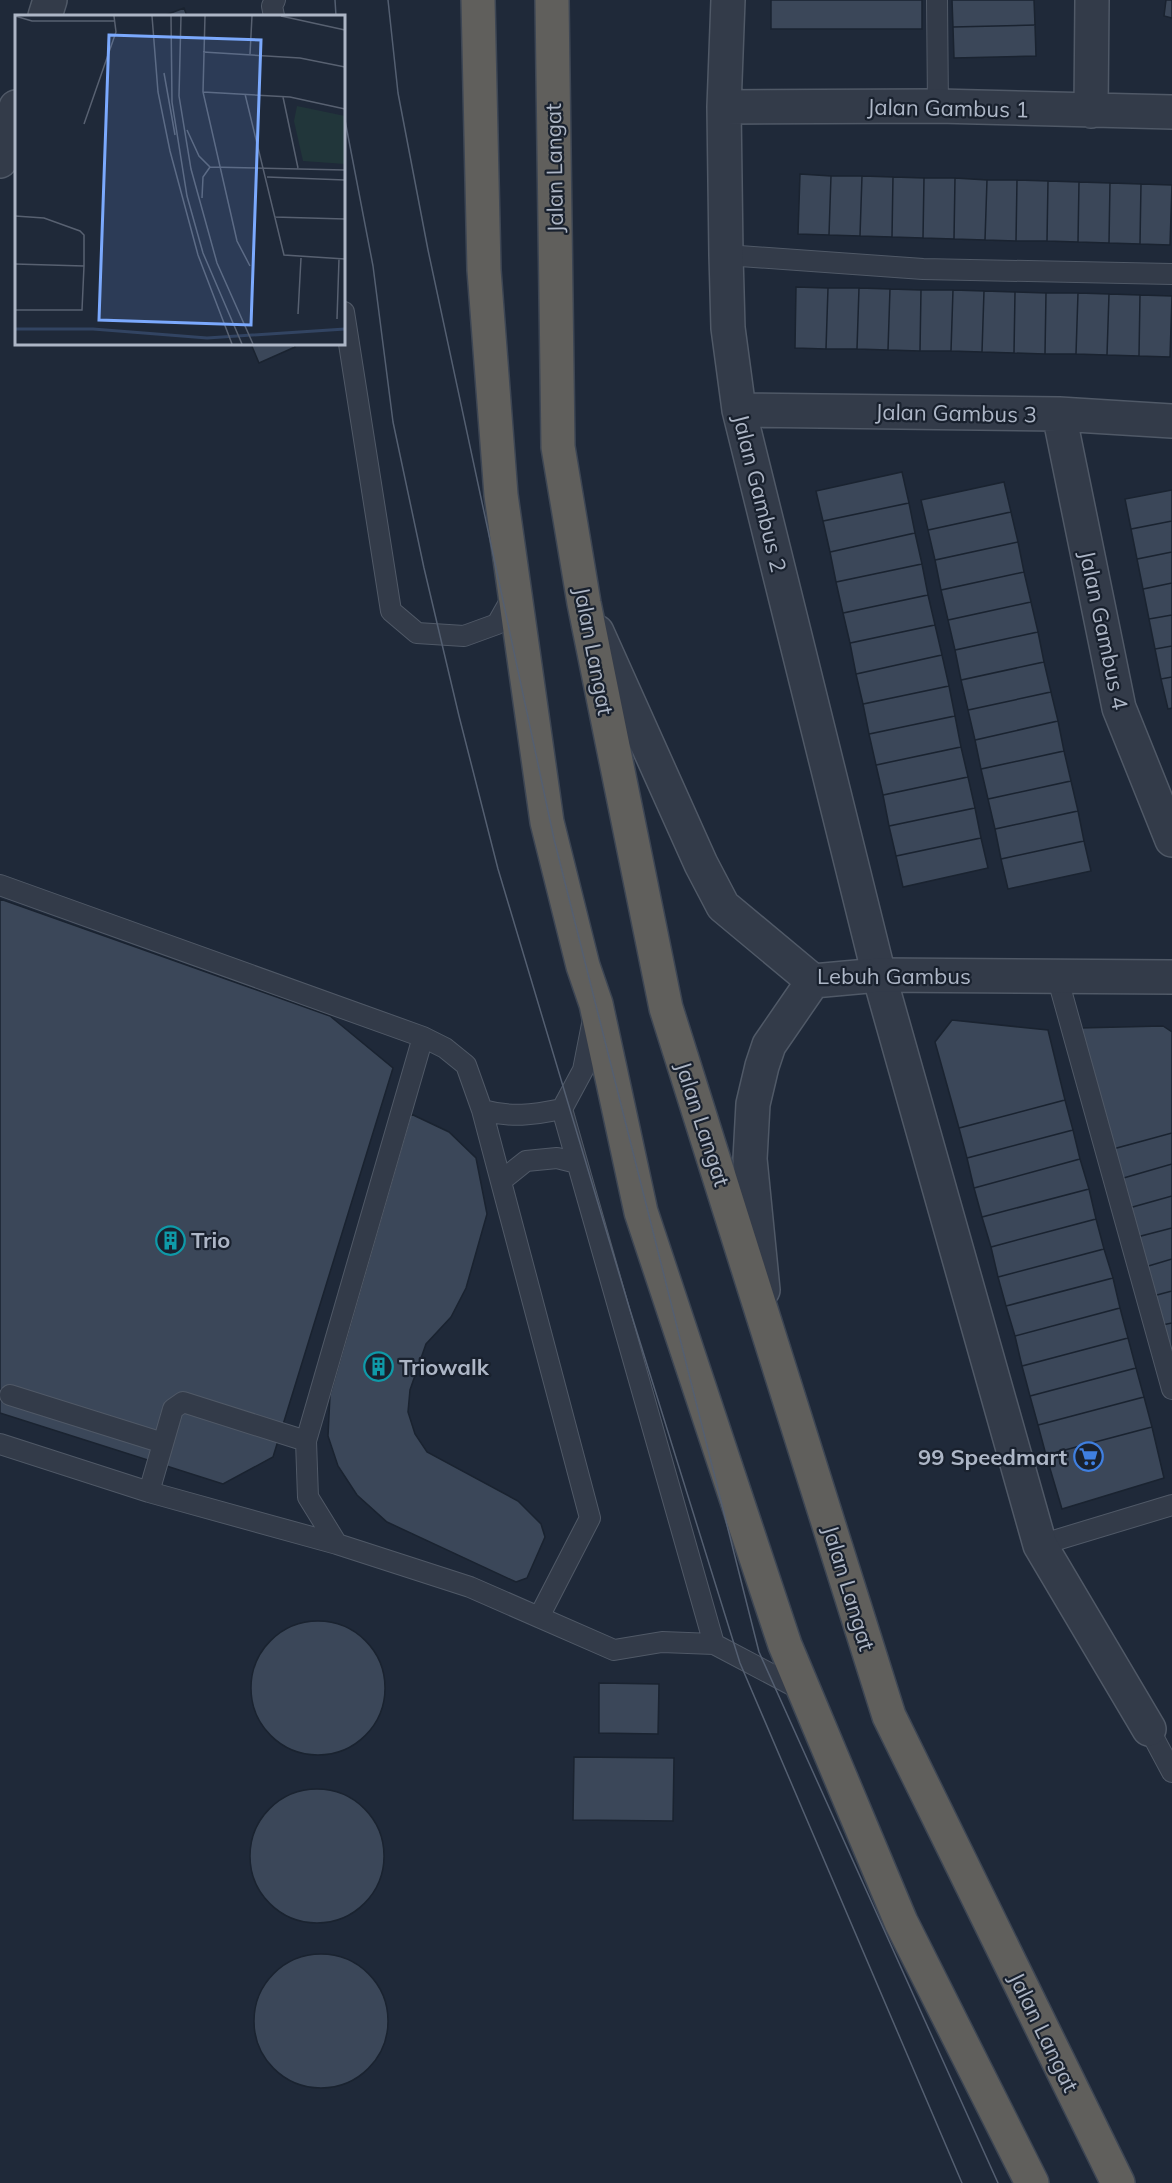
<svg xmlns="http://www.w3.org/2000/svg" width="1172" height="2183" font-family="Mulish,sans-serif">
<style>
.building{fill:#3b4759;stroke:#1a2330;stroke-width:1.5}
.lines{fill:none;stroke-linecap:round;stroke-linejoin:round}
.service-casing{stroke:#505967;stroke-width:22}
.minor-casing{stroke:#505967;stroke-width:36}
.tertiary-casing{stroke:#505967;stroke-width:36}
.trunk-casing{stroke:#3d4654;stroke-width:36}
.service{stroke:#333b49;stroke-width:20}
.minor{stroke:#333b49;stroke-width:33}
.tertiary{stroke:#333b49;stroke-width:33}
.trunk{stroke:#605f5c;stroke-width:33}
.tram{stroke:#545f71;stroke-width:1.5}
.labels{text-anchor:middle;stroke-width:4.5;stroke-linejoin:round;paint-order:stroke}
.street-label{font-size:22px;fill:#adb6c6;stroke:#19212e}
.poi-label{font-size:22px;font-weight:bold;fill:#adb6c6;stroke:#19212e;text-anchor:start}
.inset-river{fill:none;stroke:#324462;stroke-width:3}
.inset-road{fill:none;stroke:#586171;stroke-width:1.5}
.view{fill:#7ba9fd;fill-opacity:0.15;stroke:#7ba9fd;stroke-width:3}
.inset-edge{fill:none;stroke:#adb6c6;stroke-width:3}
</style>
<rect width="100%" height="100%" fill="#1f2939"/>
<!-- building -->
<path class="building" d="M771,0H922V29H771Z
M952,0H1034L1035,25L953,27Z
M1166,0H1172V18L1164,16Z
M184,8L187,16H163Z
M1035,25L1036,56L954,58L953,27Z
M800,174L831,176L829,235L798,234Z
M831,176H862L860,236L829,235Z
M862,176L893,177L892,237L860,236Z
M893,177L924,178L923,238L892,237Z
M924,178H955L954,239L923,238Z
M955,178L987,180L985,240L954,239Z
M987,180H1017L1016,241L985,240Z
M1017,180L1048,181L1047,241H1016Z
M1048,181L1079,182L1078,242L1047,241Z
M1079,182L1110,183L1109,243L1078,242Z
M1110,183L1141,184L1140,244L1109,243Z
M1141,184L1172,185L1170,245L1140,244Z
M796,287L828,288L826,349L795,348Z
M828,288H859L857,349H826Z
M859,288L890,289L888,350L857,349Z
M890,289L921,290L920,351L888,350Z
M921,290H953L951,351H920Z
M953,290L984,291L982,352L951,351Z
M984,291L1015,292L1014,353L982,352Z
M1015,292L1046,293L1045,354L1014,353Z
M1046,293H1078L1076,354H1045Z
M1078,293L1109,294L1107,355L1076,354Z
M1109,294L1140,295L1139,356L1107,355Z
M1140,295L1172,296L1170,357L1139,356Z
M251,344H294L295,347L259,363Z
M902,472L909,503L823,521L816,491Z
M1004,482L1011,512L928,530L921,500Z
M1172,490V521L1131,529L1125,499Z
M909,503L915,533L830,552L823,521Z
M1011,512L1018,542L935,560L928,530Z
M1172,521V552L1137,559L1131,529Z
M915,533L922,564L836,582L830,552Z
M1018,542L1024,572L941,590L935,560Z
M1172,552V583L1143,589L1137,559Z
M922,564L928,595L843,613L836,582Z
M1024,572L1031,602L948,620L941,590Z
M1172,583V615L1149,619L1143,589Z
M928,595L935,625L850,643L843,613Z
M1031,602L1038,632L955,650L948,620Z
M1172,615V646L1155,649L1149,619Z
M935,625L942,655L856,674L850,643Z
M1038,632L1044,662L961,680L955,650Z
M1172,646V677L1161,679L1155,649Z
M942,655L949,686L863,704L856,674Z
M1044,662L1051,692L968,710L961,680Z
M1172,677V708L1168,709L1161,679Z
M949,686L955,716L869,734L863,704Z
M1051,692L1058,721L975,740L968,710Z
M955,716L961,747L876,765L869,734Z
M1058,721L1064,751L981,769L975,740Z
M961,747L968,777L883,795L876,765Z
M1064,751L1071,781L988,799L981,769Z
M968,777L975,808L889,826L883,795Z
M1071,781L1078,811L995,829L988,799Z
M975,808L981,838L896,856L889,826Z
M1078,811L1084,841L1001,859L995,829Z
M981,838L988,868L903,887L896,856Z
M1084,841L1091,871L1008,889L1001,859Z
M0,899L330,1016L393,1068L273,1457L223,1484L0,1413Z
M952,1020L1048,1030L1065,1100L959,1128L935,1042Z
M1163,1026L1172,1032V1133L1113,1149L1079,1028Z
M1065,1100L1073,1130L967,1158L959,1128Z
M411,1114L449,1132L476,1158L487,1214L466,1288L451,1317L426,1344L410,1390L408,1412L415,1434L427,1452L518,1501L541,1524L545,1537L527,1578L516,1582L387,1522L357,1495L338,1466L328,1436L330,1395Z
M1073,1130L1080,1159L974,1188L967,1158Z
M1172,1133V1164L1120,1179L1113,1149Z
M1080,1159L1089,1189L982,1217L974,1188Z
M1172,1164V1196L1129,1208L1120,1179Z
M1089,1189L1096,1219L991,1247L982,1217Z
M1172,1196V1228L1137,1237L1129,1208Z
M1096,1219L1104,1249L998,1277L991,1247Z
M1172,1228V1259L1145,1267L1137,1237Z
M1104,1249L1113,1278L1006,1306L998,1277Z
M1172,1259V1291L1153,1296L1145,1267Z
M1113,1278L1120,1308L1015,1336L1006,1306Z
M1172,1291V1323L1162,1325L1153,1296Z
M1120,1308L1128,1338L1022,1366L1015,1336Z
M1172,1323V1354L1162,1325Z
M1128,1338L1136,1368L1030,1396L1022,1366Z
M1136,1368L1144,1397L1038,1425L1030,1396Z
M1144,1397L1152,1427L1046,1455L1038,1425Z
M1152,1427L1164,1478L1062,1509L1046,1455Z
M251 1688a67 67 0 1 1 134 0a67 67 0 1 1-134 0Z
M599,1683L659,1684L658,1734L599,1733Z
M574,1757L674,1758L673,1821L573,1820Z
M250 1856a67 67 0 1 1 134 0a67 67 0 1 1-134 0Z
M254 2021a67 67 0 1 1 134 0a67 67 0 1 1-134 0Z"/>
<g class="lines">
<defs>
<path id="service" d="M937,0L938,106
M274,16L272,6L275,0
M726,255L923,269L1172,274
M344,312L391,611L417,633L464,636L497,624L514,594
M0,885L423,1037L445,1048L466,1065L482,1110C512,1118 532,1115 562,1109L583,1070L593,1019
M1057,976L1172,1389
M562,1109L714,1644
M482,1110L590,1518L539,1617
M501,1181L526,1161L557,1158L577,1163
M10,1395L163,1443
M0,1444L149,1492L337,1544L470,1587L614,1650L662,1642L714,1644L805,1692
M149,1492L173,1409L183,1402L306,1441
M337,1544L308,1497L306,1441L423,1037
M1040,1545L1172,1505
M1149,1729L1172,1772"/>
<path id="minor" d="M728,0L724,107L726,255L728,328L739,410L879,975L1040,1545L1149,1729
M45,16L50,0
M724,107L938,106L1172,112
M1091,111L1092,0
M0,161L16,107
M739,410L1059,414L1172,421
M1059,414L1119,708L1172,840"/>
<path id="tertiary" d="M597,632L701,864L723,906L813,981L879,975L1172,977
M763,1290L750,1159L753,1104L762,1066L769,1045L813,981"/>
<path id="trunk" d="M478,0L484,270L501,495L547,822L583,966L596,1004L641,1212L785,1645L901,1922L1032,2183
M552,0L558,447L584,603L666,1008L889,1716L1118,2183"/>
</defs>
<!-- service casing -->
<use href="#service" class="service-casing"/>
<!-- minor casing -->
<use href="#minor" class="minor-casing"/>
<!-- tertiary casing -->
<use href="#tertiary" class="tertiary-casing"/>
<!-- trunk casing -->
<use href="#trunk" class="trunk-casing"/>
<!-- service -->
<use href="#service" class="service"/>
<!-- minor -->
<use href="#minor" class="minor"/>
<!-- tertiary -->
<use href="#tertiary" class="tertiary"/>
<!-- trunk -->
<use href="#trunk" class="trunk"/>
<!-- tram -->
<path class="tram" d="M335,0L336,16
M388,0L398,93L428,250L554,839L759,1652L998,2183
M344,115L373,266L393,422L424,568L459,716L498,869L630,1310L740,1663L962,2183"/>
</g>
<!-- icons -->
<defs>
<symbol id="building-ring" viewBox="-11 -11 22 22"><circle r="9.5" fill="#19212e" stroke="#0f9aa8" stroke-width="1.5"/><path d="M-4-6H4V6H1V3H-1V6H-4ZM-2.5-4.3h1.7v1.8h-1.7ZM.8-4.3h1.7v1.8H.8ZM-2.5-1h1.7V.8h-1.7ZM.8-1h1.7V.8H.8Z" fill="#0f9aa8"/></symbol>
<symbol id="supermarket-ring" viewBox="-11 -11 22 22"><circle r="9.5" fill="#19212e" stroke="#3f7fe0" stroke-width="1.5"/><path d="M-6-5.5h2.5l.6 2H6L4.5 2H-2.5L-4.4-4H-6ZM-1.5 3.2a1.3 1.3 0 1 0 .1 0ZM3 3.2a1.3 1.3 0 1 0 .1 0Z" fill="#3f7fe0"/></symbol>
</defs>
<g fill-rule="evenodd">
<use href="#building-ring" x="154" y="1224" width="33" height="33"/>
<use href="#building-ring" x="362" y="1350" width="33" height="33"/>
<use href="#supermarket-ring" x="1072" y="1440" width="33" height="33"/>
</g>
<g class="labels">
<!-- street labels -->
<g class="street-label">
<text transform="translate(948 108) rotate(1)" y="8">Jalan Gambus 1</text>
<text transform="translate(554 168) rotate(-91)" y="8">Jalan Langat</text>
<text transform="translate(956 413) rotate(1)" y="8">Jalan Gambus 3</text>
<text transform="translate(760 493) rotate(76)" y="8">Jalan Gambus 2</text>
<text transform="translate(1104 630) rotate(78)" y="8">Jalan Gambus 4</text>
<text transform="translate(594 651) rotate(79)" y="8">Jalan Langat</text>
<text x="894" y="984">Lebuh Gambus</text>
<text transform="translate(703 1124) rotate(72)" y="8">Jalan Langat</text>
<text transform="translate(849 1588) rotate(73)" y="8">Jalan Langat</text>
<text transform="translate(1044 2032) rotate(64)" y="8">Jalan Langat</text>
</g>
<!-- poi labels -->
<g class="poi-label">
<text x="191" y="1248">Trio</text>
<text x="399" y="1375">Triowalk</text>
<text x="1067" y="1465" text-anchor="end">99 Speedmart</text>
</g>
</g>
<!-- overview -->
<g transform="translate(15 15)">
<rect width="330" height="330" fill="#1f2939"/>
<path d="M282,91L330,101V149L288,146L279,106Z" fill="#21363a"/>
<path class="inset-river" d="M0,314H78L192,323L330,314"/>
<path class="inset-road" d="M0,1L17,6H99M137,1L143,77L155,136L183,240L217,329M156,1L157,87L172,181L188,238L227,329M166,1L164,81L176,154L202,248L238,329M190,1L188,77L222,226L235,251M266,1L330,15M188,37L285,43L330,52M235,39L237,1M149,58L160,120M188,77L275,82L330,94M230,79L269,240L330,244M268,82L283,153M69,109L101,17L99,1M172,115L184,141L195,152L330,155M252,162L330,165M187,183L188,162L195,152M0,201L29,203L65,216L69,220V251L67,295H0M259,202L330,204M0,249L69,251M283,299L286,243M322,304L324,244"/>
<path class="view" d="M94,20L246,25L236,310L84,305Z"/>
<rect width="330" height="330" class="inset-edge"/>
</g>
</svg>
